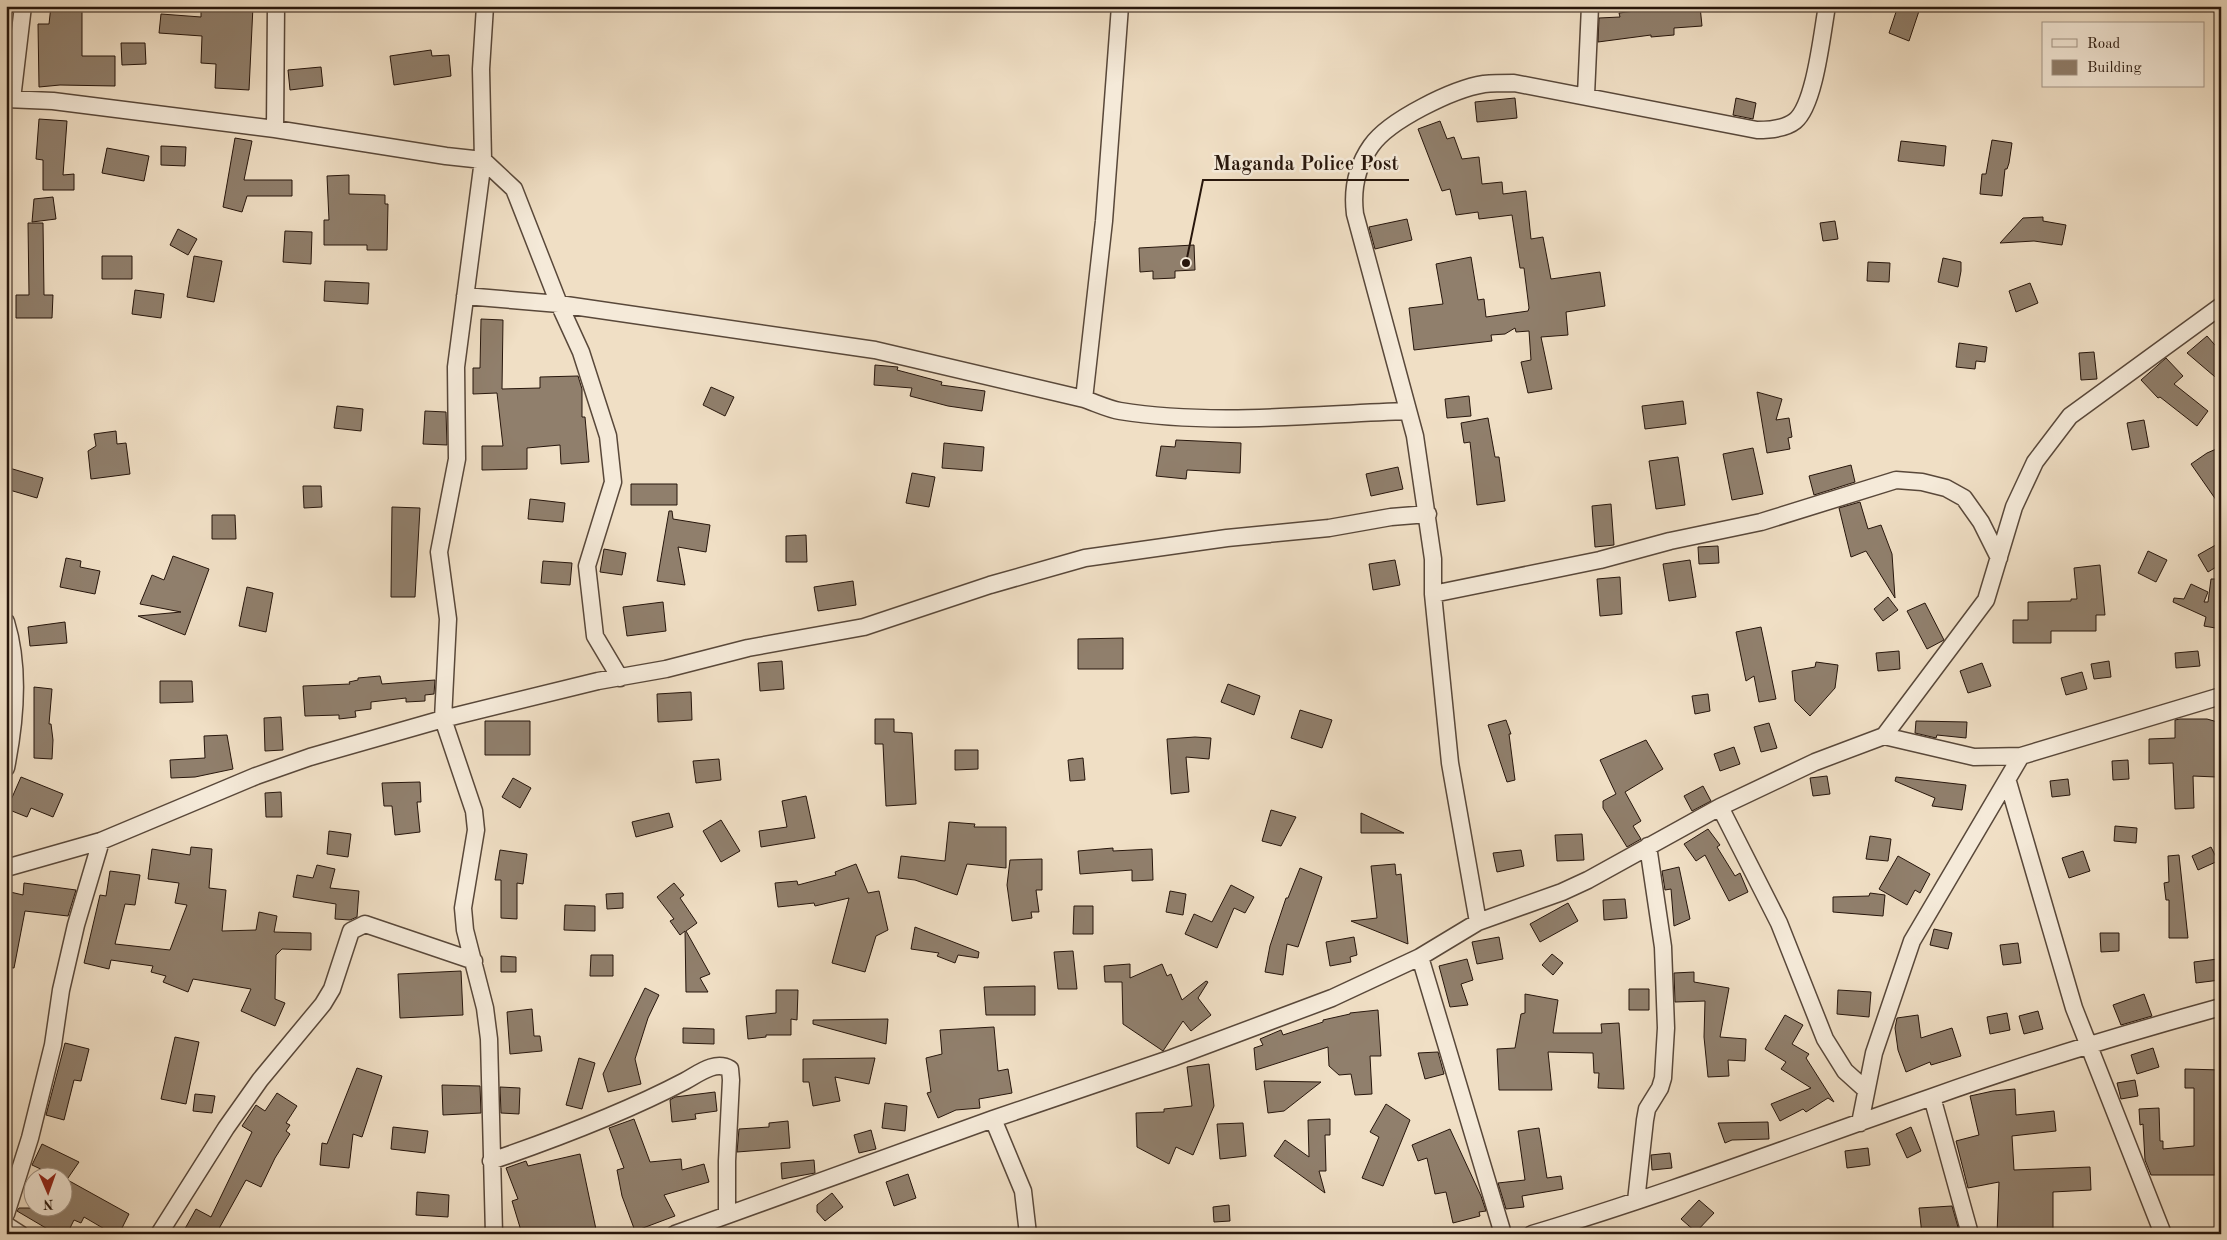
<svg xmlns="http://www.w3.org/2000/svg" width="2227" height="1240" font-family="'Old Standard TT',serif">
<style>
.building{fill:#907f6c;stroke:#27160c}
.lines{fill:none;stroke-linecap:round;stroke-linejoin:round}
.minor-casing{stroke:#59483a;stroke-width:19}
.minor{stroke:#f5ead9;stroke-width:16}
.leader{fill:none;stroke:#27160c;stroke-width:2}
.callout-dot{fill:#27160c;stroke:#f5ead9;stroke-width:2}
.callout-label{font-size:20px;text-anchor:middle;font-weight:bold;fill:#27160c;stroke:#f5ead9;stroke-width:5;stroke-linejoin:round;paint-order:stroke}
</style>
<rect width="100%" height="100%" fill="#f0dfc5"/>
<filter id="stains"><feTurbulence type="fractalNoise" baseFrequency=".004" numOctaves="4"/><feColorMatrix values="0 0 0 0 .2 0 0 0 0 .09 0 0 0 0 .02 0 0 0 .5 -.17"/></filter>
<radialGradient id="worn" r=".72"><stop offset=".6" stop-color="#630" stop-opacity="0"/><stop offset="1" stop-color="#630" stop-opacity=".3"/></radialGradient>
<!-- building -->
<path class="building" d="M51,6H82V56H115V86L60,85L39,87L38,24H49Z
M201,6H253L249,90L215,88L216,64L201,63L202,36L159,33L161,14L201,17Z
M1675,6H1700L1702,26L1674,28V35L1651,37V35L1598,42L1599,18L1620,17L1619,13Z
M1898,6L1919,11L1909,41L1889,33Z
M121,43H145L146,64L122,65Z
M431,50L432,56L449,55L451,76L394,85L390,56Z
M321,67L323,86L290,90L288,70Z
M1515,98L1517,118L1477,122L1475,102Z
M1736,98L1756,103L1753,119L1733,115Z
M39,119L67,121L63,175L74,174V190H43V160L36,159Z
M1440,121L1447,139L1454,137L1462,159L1479,157L1482,184L1502,182L1503,194L1526,191L1531,239L1543,237L1551,279L1600,272L1605,306L1566,312L1568,335L1541,337L1552,389L1528,393L1521,362L1531,360L1529,331L1516,332L1515,328L1505,334L1491,335L1492,341L1414,350L1409,308L1443,304L1436,264L1471,257L1478,300L1484,299L1486,317L1528,311L1529,308L1524,268H1520L1512,215L1479,219L1478,212L1456,215L1450,189L1442,191L1418,129Z
M235,138L252,141L244,180H292V196H247L242,212L223,207Z
M1992,140L2012,143L2009,163L2007,169H2005L2002,196L1980,194L1982,174H1986Z
M1901,141L1946,146L1944,166L1898,161Z
M161,146L186,147L185,166L161,165Z
M107,148L149,156L144,181L102,173Z
M349,175V194L385,195V204H388L387,250H367V245H324V220H329L327,176Z
M53,197L56,219L32,222L34,199Z
M2043,217V221L2066,225L2062,245L2034,241L2000,243L2023,218Z
M1407,219L1412,240L1375,249L1369,227Z
M1835,221L1838,239L1823,241L1820,223Z
M28,223H43L44,295H53L52,318H16V295H29Z
M178,229L197,239L188,255L170,245Z
M285,231L312,232L311,264L283,262Z
M1194,245L1195,270L1175,271V278L1153,279V271L1140,272L1139,248Z
M102,256H132V279H102Z
M194,256L222,261L214,302L187,297Z
M1943,258L1961,262V271L1958,287L1938,282Z
M1868,262L1890,263L1889,282L1867,281Z
M325,281L369,283L368,304L324,301Z
M2030,283L2038,303L2016,312L2009,291Z
M135,290L164,294L161,318L132,314Z
M481,319L503,320L502,389L540,388V377L578,376L582,389V417H585L589,462L561,464L560,445L527,448V469L482,470V446H503L497,393L473,394V368H480Z
M2207,336L2221,352V382L2187,353Z
M1959,343L1987,347L1985,362L1976,361L1975,369L1956,367Z
M2094,352L2097,379L2081,380L2079,353Z
M2166,358L2183,376L2174,384L2208,411L2197,426L2160,397L2158,398L2141,380Z
M875,365L898,367L897,370L942,382L941,385L985,391L982,411L948,406L910,396L912,388L874,385Z
M711,387L734,397L725,416L703,405Z
M1757,392L1782,399L1776,420L1789,418L1792,437L1788,438L1790,449L1767,453Z
M1469,396L1471,416L1447,418L1445,399Z
M1683,401L1686,424L1645,429L1642,406Z
M337,406L363,409L361,431L334,428Z
M425,411L446,412L447,445L423,444Z
M1488,418L1495,457H1499L1505,501L1477,505L1470,442L1464,443L1461,423Z
M2144,420L2149,447L2132,450L2127,423Z
M116,431L117,444L126,443L130,474L91,479L88,451L96,446L94,434Z
M1176,440L1241,443L1240,473L1187,470L1186,479L1156,476L1161,446L1175,447Z
M944,443L984,447L982,471L942,468Z
M2221,447V507L2191,464L2207,453Z
M1753,448L1763,494L1732,500L1723,454Z
M1678,457L1685,505L1656,509L1649,461Z
M1851,465L1855,482L1814,495L1809,476Z
M6,467L43,478L37,498L6,489Z
M1398,467L1403,489L1371,496L1366,474Z
M912,473L935,477L929,507L906,503Z
M631,484H677V505H631Z
M303,486H321L322,507L304,508Z
M530,499L565,503L563,522L528,519Z
M1860,502L1868,529L1881,525L1892,554L1895,598L1866,551L1851,557L1839,508Z
M1611,504L1614,545L1595,547L1592,506Z
M392,507L420,508L415,597H391Z
M669,511H672L673,519L710,525L706,552L678,547L685,585L657,581Z
M212,515H235L236,539H212Z
M806,535L807,562H786V536Z
M2221,542V564L2208,572L2198,555Z
M1718,546L1719,563L1699,564L1698,547Z
M604,549L626,553L622,575L600,572Z
M2148,551L2167,560L2156,582L2138,573Z
M173,556L209,569L185,635L138,616L181,612L140,604L152,575L164,580Z
M66,558L81,561L80,567L100,571L95,594L60,587Z
M1395,560L1400,585L1373,590L1369,564Z
M1690,560L1696,597L1669,601L1663,564Z
M543,561L572,563L570,585L541,583Z
M2100,565L2105,615H2096V631H2051V643H2013V620H2028V602L2071,601V599H2077L2074,568Z
M1620,577L1622,614L1600,616L1597,579Z
M2211,579H2221V629L2204,626L2206,617L2173,602L2174,598L2184,599L2191,584L2208,592L2204,602H2208Z
M853,581L856,605L818,611L814,587Z
M247,587L273,593L266,632L239,626Z
M1888,597L1898,610L1883,621L1874,609Z
M663,602L666,631L627,636L623,607Z
M1925,603L1944,640L1927,649L1907,611Z
M65,622L67,643L30,646L28,627Z
M1761,627L1776,699L1759,702L1754,676L1746,681L1736,632Z
M1123,638V669H1078V639Z
M1899,651L1900,669L1878,671L1876,653Z
M2198,651L2200,666L2176,668L2175,653Z
M782,661L784,689L760,691L758,663Z
M2109,661L2111,677L2094,679L2091,664Z
M1816,662L1838,665L1835,688L1810,716L1795,701L1792,671L1815,667Z
M1982,663L1991,686L1968,693L1960,671Z
M2082,672L2087,689L2066,695L2061,678Z
M380,676L382,684L435,680L434,694L425,695V701L406,702V698L371,702V709L355,711L356,717L339,719V715L305,716L303,686L350,684L349,682L358,680V678Z
M160,681H192L193,702L160,703Z
M1228,684L1260,696L1254,715L1221,702Z
M34,687L52,689L49,724H51L53,740L52,759L34,758Z
M691,692L692,720L658,722L657,694Z
M1708,694L1710,711L1695,714L1692,696Z
M1300,710L1332,720L1322,748L1291,738Z
M281,717L283,750L265,751L264,718Z
M875,719H894V732L912,733L916,804L886,806L883,744H875Z
M2180,719H2207L2221,723V749L2217,748L2216,777L2193,776L2194,808L2175,809L2173,763L2149,764V739L2175,738V720Z
M1506,720L1511,734H1509L1515,780L1507,782L1488,725Z
M485,721H530V755H485Z
M1916,721L1967,722L1966,738L1937,735L1936,738L1915,733Z
M1769,723L1777,748L1761,752L1754,727Z
M227,735L233,769L195,777L171,778L170,760L205,758L204,736Z
M1195,737L1211,738L1209,759L1186,757L1189,792L1171,794L1167,739Z
M1646,740L1663,769L1625,792L1641,821L1633,826L1641,839L1627,847L1603,808V801L1616,794L1600,760Z
M1734,747L1740,764L1720,771L1714,754Z
M955,750H978V769L955,770Z
M1083,758L1085,780L1070,781L1068,760Z
M719,759L721,780L696,783L693,761Z
M2128,760L2129,779L2113,780L2112,761Z
M1827,776L1830,794L1813,796L1810,778Z
M21,777L63,794L53,817L31,808L27,817L7,809Z
M1896,777L1966,785L1962,810L1932,806L1935,798L1895,781Z
M513,778L531,788L520,808L502,797Z
M2068,779L2070,795L2052,797L2050,781Z
M420,782L421,802H417L420,832L395,835L392,806H384L382,783Z
M1703,786L1711,801L1692,811L1684,796Z
M281,792L282,817H266L265,793Z
M806,796L815,838L761,847L759,831L787,827L782,801Z
M1271,810L1296,817L1281,846L1262,841Z
M669,813L673,827L636,837L632,822Z
M1361,813L1404,833H1361Z
M721,820L740,851L721,862L703,831Z
M949,822L975,824L974,827H1006V868L967,864L957,895L915,880L898,878L901,856L945,861Z
M2115,826L2137,828L2136,843L2114,841Z
M1708,829L1720,845L1717,847L1735,876L1740,873L1748,892L1729,901L1705,855L1696,861L1684,844Z
M329,831L351,834L348,857L327,854Z
M1582,834L1584,860L1557,861L1555,835Z
M1870,836L1891,839L1888,861L1866,859Z
M191,847L212,849L209,888L226,890L222,931L256,930L259,912L277,916L274,932L311,933V950L282,949L276,955L275,999L285,1003L275,1026L241,1011L251,989L193,979L188,992L163,982L166,976L151,972L153,966L111,960L109,969L84,963L100,895L106,896L110,871L140,875L135,905L125,904L115,944L170,950L187,905L175,903L179,883L148,879L152,849L190,855Z
M2211,847L2218,861L2198,870L2192,856Z
M1113,848V851L1152,849L1153,880L1132,881V870L1080,874L1078,851Z
M500,850L527,854L523,884L517,883V919L501,918V880H495Z
M1521,850L1524,866L1497,872L1493,853Z
M2083,851L2090,871L2069,878L2062,858Z
M2179,855L2188,938H2169V900H2166L2164,883L2169,882L2168,856Z
M1898,856L1930,874L1920,893L1915,890L1907,905L1879,889Z
M1042,859V890H1036L1039,912H1031L1032,918L1012,921L1007,885L1010,860Z
M856,864L868,893L879,891L888,930L876,936L865,972L832,963L849,898L815,906L814,903L778,907L775,883L797,881L798,885L836,875L835,872Z
M1395,864L1396,875L1401,874L1408,944L1351,921L1377,918L1371,866Z
M317,865L335,869L330,888L359,891L357,917L350,920L335,919L336,904L293,897L297,875L313,878Z
M1679,867L1690,919L1674,926L1671,889L1665,890L1662,871Z
M1300,868L1322,877L1298,947L1287,944L1283,975L1265,972L1270,946L1286,898H1288Z
M24,883L76,890L68,916L25,911L14,968L6,967V891L23,895Z
M674,883L684,895L680,898L697,923L686,931L710,974L700,978L708,992H686L685,931L680,935L670,921L674,919L657,897Z
M1231,885L1254,897L1245,913L1234,908L1217,948L1185,934L1194,914L1212,922Z
M1170,891L1186,894L1183,915L1166,912Z
M623,893V908L607,909L606,894Z
M1870,893L1885,895L1883,916L1833,912V897L1869,896Z
M1625,899L1627,918L1604,920L1603,900Z
M1568,903L1578,921L1540,942L1530,924Z
M565,905L595,906V931L564,930Z
M1074,906H1093V934H1073Z
M915,927L979,952L978,958L958,955L955,963L937,956L939,953L911,949Z
M1934,929L1952,933L1948,949L1930,945Z
M2100,933H2119V951L2101,952Z
M1354,937L1357,955L1350,957L1351,962L1330,966L1326,942Z
M1499,937L1503,959L1477,964L1472,942Z
M2018,943L2021,963L2003,965L2000,945Z
M1073,951L1077,989H1058L1054,952Z
M1552,954L1563,963L1553,975L1542,965Z
M591,955H613V976H590Z
M501,956L516,957V972H501Z
M1467,959L1473,980L1461,984L1468,1005L1450,1007L1439,966Z
M2218,959L2220,980L2196,983L2194,962Z
M1130,964V978L1162,964L1167,976L1171,974L1182,1000L1206,981L1208,982L1198,998L1211,1015L1191,1031L1183,1021L1163,1051L1123,1024L1122,982H1105L1104,966Z
M461,971L463,1015L400,1018L398,974Z
M1694,972V982L1729,988L1720,1037L1746,1039L1745,1061L1728,1060L1729,1076L1708,1077L1704,1037L1705,1001L1675,1002L1674,973Z
M1035,986V1015H986L984,987Z
M645,988L659,995L648,1018L635,1059L641,1084L608,1092L603,1074Z
M1629,989H1649V1010H1629Z
M776,990H798L797,1020L791,1019V1035H766V1037L748,1039L746,1016L776,1013Z
M1838,990L1871,992L1869,1017L1837,1014Z
M1525,994L1558,1000L1553,1033H1602L1601,1024L1619,1023L1624,1089L1598,1088L1599,1073H1594L1593,1053L1548,1052L1552,1090H1499L1497,1049L1515,1048L1521,1014L1525,1013Z
M2144,994L2152,1016L2121,1025L2113,1005Z
M532,1009L534,1036H540L542,1051L510,1054L507,1012Z
M1378,1010L1381,1056H1370L1372,1094L1355,1095L1351,1074L1339,1075L1329,1066L1328,1047L1256,1070L1254,1048L1263,1045L1260,1039L1281,1030L1283,1035L1323,1022V1020L1350,1014V1013Z
M2038,1011L2043,1029L2024,1034L2019,1016Z
M2007,1013L2010,1030L1990,1034L1987,1017Z
M1785,1015L1803,1025L1792,1044L1809,1054L1806,1058L1834,1102L1828,1098L1806,1112L1803,1109L1780,1121L1771,1104L1811,1088L1781,1069L1786,1062L1765,1049Z
M1918,1015L1921,1038L1952,1028L1961,1056L1931,1065L1930,1062L1906,1072L1898,1050L1895,1028L1897,1018Z
M888,1019L886,1044L813,1024V1020Z
M994,1027L998,1071L1008,1069L1012,1093L979,1099L980,1108L956,1110L938,1118L927,1093L931,1092L926,1058L942,1054L940,1030Z
M683,1028L714,1029V1044L683,1043Z
M175,1037L199,1042L186,1104L161,1099Z
M65,1043L89,1049L81,1081L74,1080L64,1120L46,1115Z
M2153,1048L2159,1067L2137,1074L2131,1055Z
M1438,1052L1444,1074L1425,1079L1418,1053Z
M579,1058L595,1063L582,1109L566,1105Z
M875,1058L869,1084L835,1077L840,1101L813,1106L809,1082H803V1059Z
M1209,1064L1214,1106L1193,1155L1176,1147L1169,1164L1137,1147L1136,1113L1164,1112V1109L1192,1106L1187,1067Z
M357,1068L382,1076L362,1137L353,1134L349,1168L320,1165L322,1143L327,1144Z
M2185,1069L2221,1070V1131H2217L2218,1140H2216L2215,1175H2151L2145,1160L2143,1124L2140,1125L2139,1109L2159,1108L2160,1141H2163V1149L2194,1146V1088H2185Z
M2135,1080L2138,1096L2121,1099L2117,1083Z
M1264,1081L1321,1082L1284,1111L1268,1113Z
M442,1085L480,1086L481,1113L443,1115Z
M500,1087L520,1088L519,1114L501,1113Z
M2015,1089L2016,1115L2054,1111L2056,1131L2012,1136L2014,1170L2090,1167L2091,1190L2053,1192V1234H1997L1999,1182L1968,1188L1956,1141L1979,1135L1970,1096L1993,1091Z
M715,1092L717,1111L695,1114L696,1119L672,1122L670,1100L675,1097Z
M277,1093L297,1106L286,1123L290,1125L286,1131L290,1134L275,1158L261,1187L246,1180L216,1234H182L196,1209L211,1217L252,1132L242,1126L256,1105L265,1111Z
M195,1094L215,1096L212,1113L193,1111Z
M885,1103L907,1106L905,1131L882,1128Z
M1386,1104L1410,1120L1383,1186L1362,1178L1379,1137L1370,1132Z
M634,1119L650,1162L681,1159L682,1170L704,1164L709,1182L664,1195L675,1216L635,1231L622,1196L617,1170L624,1168L609,1128Z
M1330,1119V1135H1325L1326,1171H1319L1325,1193L1274,1156L1285,1140L1309,1157L1308,1120Z
M788,1121L790,1148L737,1152L739,1129L769,1127V1123Z
M1768,1122L1769,1139L1732,1140L1725,1143L1718,1123Z
M1243,1123L1246,1156L1220,1159L1217,1124Z
M393,1127L428,1131L425,1153L391,1149Z
M1911,1127L1921,1151L1907,1158L1896,1134Z
M1539,1128L1547,1178L1561,1176L1563,1189L1522,1196L1524,1207L1506,1209L1498,1183L1525,1180L1518,1131Z
M1450,1129L1481,1196L1486,1211L1479,1212L1480,1216L1453,1223L1446,1192L1435,1194L1427,1158L1418,1161L1412,1145Z
M871,1130L876,1149L859,1153L854,1135Z
M42,1144L79,1162L68,1178H64L129,1214L119,1234H113L84,1217L81,1223L74,1220L67,1234H56L17,1211L19,1208H62V1178H44L47,1172L32,1165Z
M1868,1148L1870,1165L1847,1168L1845,1151Z
M1670,1153L1672,1168L1652,1170L1651,1155Z
M580,1154L597,1234H522L512,1201L518,1199L506,1168L526,1161L528,1166Z
M814,1160L815,1173L782,1179L781,1163Z
M908,1174L916,1198L894,1206L886,1182Z
M417,1192L449,1195L448,1217L416,1215Z
M832,1193L843,1207L825,1221L817,1212V1205Z
M1699,1200L1714,1213L1696,1232L1681,1219Z
M1229,1205L1230,1221L1214,1222L1213,1207Z
M1952,1206L1960,1234H1922L1919,1208Z"/>
<g class="lines">
<defs>
<path id="minor" d="M1586,95L1590,6
M6,99L53,101L275,129L446,156L483,160L481,69L485,6
M12,99L23,6
M275,129L276,6
M483,160L456,367L457,459L439,552L448,619L443,719L474,811L476,830L463,908L465,930L485,1008L489,1039L494,1234
M483,160L514,189L559,304L581,352L608,436L613,482L587,566L595,636L620,678
M465,296L559,304L875,350L1084,399C1096,403 1108,409 1120,411C1213,426 1315,414 1408,411
M1084,399L1104,221L1120,6
M1433,594L1600,560L1670,541L1761,522L1896,480L1922,482L1946,488L1964,498L1981,522L1999,558
M6,622C20,667 15,723 6,768
M1884,736L1974,757L2021,756L2221,696
M2008,782L2074,1008L2163,1234
M1720,807L1779,923L1825,1039L1845,1071L1866,1090
M6,868L101,841L256,776L310,757L443,719L598,681L666,669L748,648L864,627L990,585L1085,558L1227,538L1329,528L1391,517L1428,514
M1478,922L1450,763L1433,594V559L1415,436L1355,214C1352,190 1357,166 1371,146C1389,120 1453,89 1484,84C1494,83 1504,83 1514,83L1757,130C1770,130 1785,129 1795,121C1815,105 1822,33 1827,6
M1420,957L1503,1234
M1932,1097L1970,1234
M993,1119L1023,1191L1028,1234
M1860,1123L1874,1053L1912,941L2021,756
M491,1161C555,1139 624,1113 685,1081C698,1074 715,1060 730,1069L731,1080L727,1161V1214
M1636,1201L1645,1120L1647,1109L1660,1088L1663,1078L1666,1028L1663,947L1648,846
M6,1214L30,1138L53,1045L61,990L76,925L101,841
M6,1225L20,1234
M159,1234L226,1128L260,1080L323,1004L332,989L351,931L365,924L474,961
M675,1234L993,1119L1172,1058L1332,998L1420,957L1478,922L1562,892L1588,880L1720,807L1815,762L1884,736L1986,600L2014,507L2035,462L2070,416L2221,306
M1532,1234C1667,1194 1799,1143 1932,1097C2027,1063 2123,1034 2221,1007"/>
</defs>
<!-- minor casing -->
<use href="#minor" class="minor-casing"/>
<!-- minor -->
<use href="#minor" class="minor"/>
</g>
<!-- callouts -->
<path class="leader" d="M1186 263L1203 180H1409"/>
<circle class="callout-dot" cx="1186" cy="263" r="5"/>
<g class="callout-label">
<text x="1306" y="170">Maganda Police Post</text>
</g>
<!-- margin -->
<rect width="2227" height="1240" fill="none" stroke="#f0dfc5" stroke-width="25"/>
<rect x="8" y="8" width="2212" height="1225" fill="none" stroke="#27160c" stroke-width="2.5"/>
<rect x="12" y="12" width="2202" height="1215" fill="none" stroke="#27160c"/>
<!-- legend -->
<rect x="2042" y="22" width="162" height="65" fill="#f5ead9" stroke="#a39587"/>
<rect x="2052" y="39" width="25" height="8" fill="#f5ead9" stroke="#a39587"/>
<text x="2087" y="48" font-size="15" fill="#27160c">Road</text>
<rect x="2052" y="60" width="25" height="15" fill="#907f6c" stroke="#a39587"/>
<text x="2087" y="72" font-size="15" fill="#27160c">Building</text>
<!-- north arrow -->
<g transform="translate(48 1192) rotate(178)"><circle r="24" fill="#f5ead9" stroke="#a39587"/>
<path d="M0-4L9 19L0 12L-9 19Z" fill="#8f2418"/>
<text y="-8" font-size="14" font-weight="bold" text-anchor="middle" fill="#27160c">N</text>
</g>
<rect width="100%" height="100%" filter="url(#stains)"/>
<rect width="100%" height="100%" fill="url(#worn)"/>
</svg>
